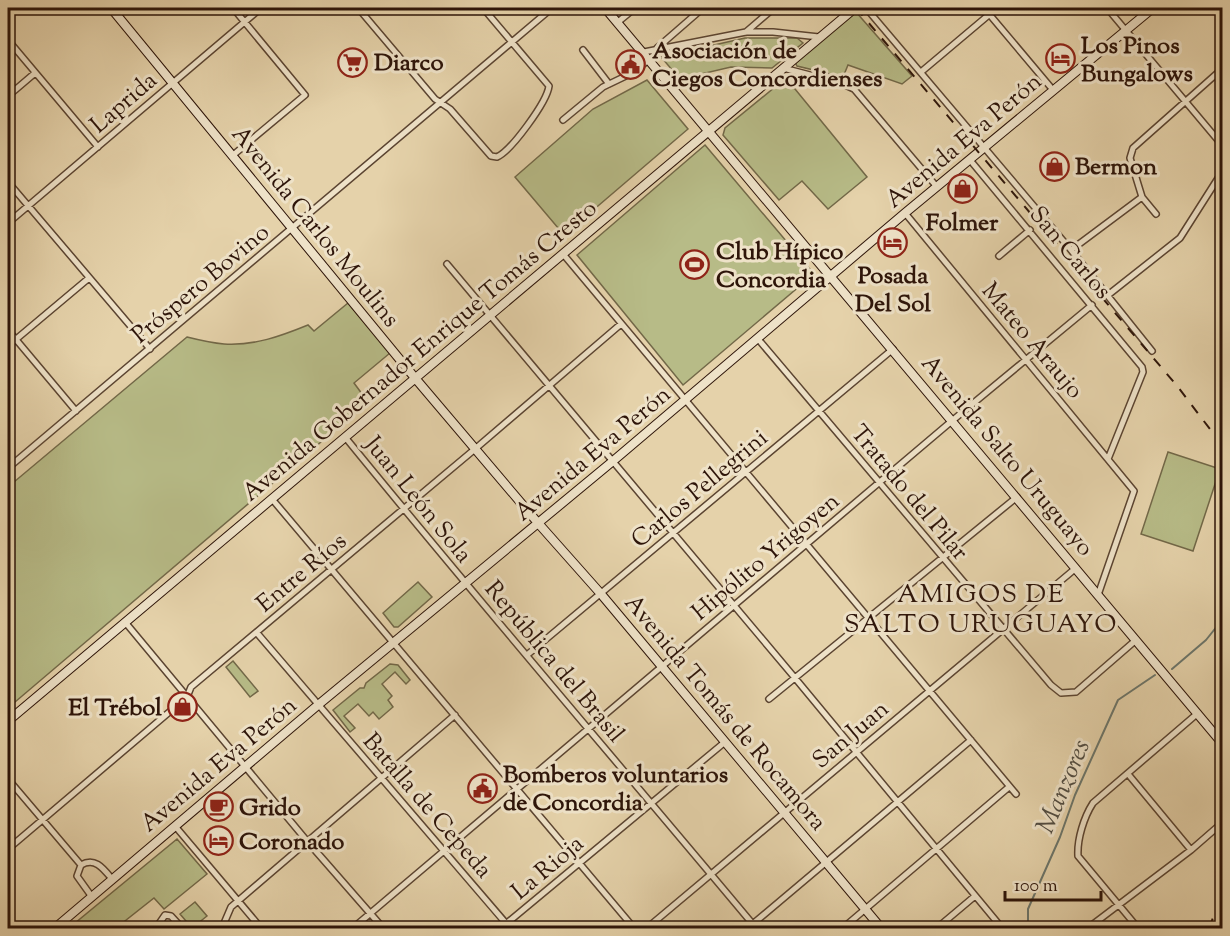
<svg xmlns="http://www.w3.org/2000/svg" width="1230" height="936" font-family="'Sorts Mill Goudy',serif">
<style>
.green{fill:#b7bb87;stroke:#726848;stroke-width:1.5}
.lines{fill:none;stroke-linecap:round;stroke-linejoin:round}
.stream{stroke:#6c766b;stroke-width:2}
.street-casing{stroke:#5b4431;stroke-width:8}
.secondary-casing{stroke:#2d1409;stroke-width:10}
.street{stroke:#eee2c8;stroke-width:5}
.secondary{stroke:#eee2c8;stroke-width:8}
.rail{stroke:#2d1409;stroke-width:2;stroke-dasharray:10 10;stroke-linecap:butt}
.labels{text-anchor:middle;stroke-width:6;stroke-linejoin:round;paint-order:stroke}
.poi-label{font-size:24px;font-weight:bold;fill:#2d1409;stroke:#eee2c8;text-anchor:start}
.street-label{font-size:24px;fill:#2d1409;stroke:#eee2c8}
.neighbourhood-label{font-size:26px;letter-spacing:1.5px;fill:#2d1409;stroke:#eee2c8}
.water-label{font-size:26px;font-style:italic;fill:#524d42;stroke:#eee2c8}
</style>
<rect width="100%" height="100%" fill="#e5d2aa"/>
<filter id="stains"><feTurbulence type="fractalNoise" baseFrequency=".00333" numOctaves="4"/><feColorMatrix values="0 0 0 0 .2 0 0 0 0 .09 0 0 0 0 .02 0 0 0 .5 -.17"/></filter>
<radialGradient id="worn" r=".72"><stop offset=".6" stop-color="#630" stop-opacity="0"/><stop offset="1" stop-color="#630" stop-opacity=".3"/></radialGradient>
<!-- green -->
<path class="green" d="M856,12L912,76L902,84L848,65L843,77L797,66L795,62Z
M745,38H797L803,43L772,68L731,67L680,79L661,57Z
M786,78L867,177L828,209L802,181L779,200L723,135L725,128Z
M647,80L688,129L564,235L515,177L593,109Z
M705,145L814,274L683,385L577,255Z
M348,303L390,353L354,383L368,402L8,708V487L187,337C199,340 212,343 224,344C254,346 281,336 308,325L314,331Z
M1168,452L1220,469L1193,551L1141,534Z
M418,582L432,597L398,627H394L383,613Z
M233,661L258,691L250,697L226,667Z
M390,664L398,665L410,680L406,684L395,672L382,684L392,696L388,700L393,707L379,719L373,712L369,716L358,704L344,716L355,728L350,732L333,710L360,688H364L366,683Z
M177,839L207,874L164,909L154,898L116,928H69Z
M195,902L207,916L192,928L180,914Z"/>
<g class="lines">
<!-- stream -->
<path class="stream" d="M1172,669L1206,640L1222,620V605
M1030,928L1028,925V909L1060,837L1075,795L1118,700L1155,675"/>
<defs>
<path id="street" d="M358,8L435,99L450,109L491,156L497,157C511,151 547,102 549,86L483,8
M840,8L846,14
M866,8L1071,250L1152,351
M984,8L1053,90
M1107,8L1222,145
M618,22L635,8
M746,32L774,8
M8,40L98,147
M657,48L703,8
M583,50L609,84
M644,52L746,32H773L819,37
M783,68L841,83L854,89L937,187
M921,72L997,8
M8,96L35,73
M563,120L603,87L630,74L650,59
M232,156L305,95L233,8
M970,160L1142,367L1143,372L1108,459
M8,182L150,349
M1142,197L1156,214
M905,213L1134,491L1098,595
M8,223L261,8
M1071,250L1142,197L1130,158L1133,148L1222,69
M563,254L1016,794
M999,256L1030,230
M447,264L795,678L1002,928
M1108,295L1180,238L1222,172
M8,330L76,411
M758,339L1051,685L1061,693L1076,692L1136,640
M8,346L89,278
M345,437C480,603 619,764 756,928
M8,468L552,8
M272,499L634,928
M125,622L307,841L383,928
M257,633L510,928
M527,655L893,349
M769,699L1017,497
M1128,774L1191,850
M8,779L81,865
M175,826L261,928
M8,849L187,697L191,687L475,449L621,324
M92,897L77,876L81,865C95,857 103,868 112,879
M156,928L165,915L171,916L182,928
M222,928L231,907L455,715
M353,928L953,420L1092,305
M501,928L725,742
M647,928L1076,568
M748,928L971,740
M843,928L1009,787
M937,928L975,896
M1088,928L1191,850L1222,823
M1138,928L1078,856C1077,839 1084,817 1093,803L1198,713"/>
<path id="secondary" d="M111,8L415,378L538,523L601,594L881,928
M605,8L1222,743
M8,721L855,8
M55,928L318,705L613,461L905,213L1153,8"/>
</defs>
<!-- street casing -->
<use href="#street" class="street-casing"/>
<!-- secondary casing -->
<use href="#secondary" class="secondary-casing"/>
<!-- street -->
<use href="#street" class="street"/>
<!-- secondary -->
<use href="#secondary" class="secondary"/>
<!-- rail -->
<path class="rail" d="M856,8L1178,387L1222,445
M1209,928L1222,895"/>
</g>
<!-- icons -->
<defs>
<symbol id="hotel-ring" viewBox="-11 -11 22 22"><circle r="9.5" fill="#eee2c8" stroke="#8f2418" stroke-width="1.5"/><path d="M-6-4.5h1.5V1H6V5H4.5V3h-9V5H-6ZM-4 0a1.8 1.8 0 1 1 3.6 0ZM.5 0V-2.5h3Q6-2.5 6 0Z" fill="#8f2418"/></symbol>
<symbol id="supermarket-ring" viewBox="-11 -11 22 22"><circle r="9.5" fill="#eee2c8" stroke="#8f2418" stroke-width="1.5"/><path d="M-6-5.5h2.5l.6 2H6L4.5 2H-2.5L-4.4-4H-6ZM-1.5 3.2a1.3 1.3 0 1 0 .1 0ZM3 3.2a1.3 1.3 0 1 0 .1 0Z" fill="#8f2418"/></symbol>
<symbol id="civic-ring" viewBox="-11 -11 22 22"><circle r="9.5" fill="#eee2c8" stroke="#8f2418" stroke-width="1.5"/><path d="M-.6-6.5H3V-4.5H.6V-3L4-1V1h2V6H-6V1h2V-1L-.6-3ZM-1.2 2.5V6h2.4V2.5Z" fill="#8f2418"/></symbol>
<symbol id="shop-ring" viewBox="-11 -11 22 22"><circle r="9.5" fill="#eee2c8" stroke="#8f2418" stroke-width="1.5"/><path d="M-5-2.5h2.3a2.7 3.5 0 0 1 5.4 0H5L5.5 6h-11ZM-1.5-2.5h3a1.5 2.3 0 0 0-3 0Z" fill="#8f2418"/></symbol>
<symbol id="stadium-ring" viewBox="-11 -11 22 22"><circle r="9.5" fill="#eee2c8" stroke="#8f2418" stroke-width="1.5"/><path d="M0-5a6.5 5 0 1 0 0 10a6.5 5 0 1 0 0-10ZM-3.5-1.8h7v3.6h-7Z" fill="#8f2418"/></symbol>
<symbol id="cafe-ring" viewBox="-11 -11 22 22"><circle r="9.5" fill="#eee2c8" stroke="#8f2418" stroke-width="1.5"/><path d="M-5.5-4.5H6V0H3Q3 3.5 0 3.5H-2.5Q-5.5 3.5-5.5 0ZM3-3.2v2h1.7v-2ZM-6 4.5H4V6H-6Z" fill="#8f2418"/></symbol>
</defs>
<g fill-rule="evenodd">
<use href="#hotel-ring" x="1044" y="42" width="33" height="33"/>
<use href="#supermarket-ring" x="336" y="46" width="33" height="33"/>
<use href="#civic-ring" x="614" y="48" width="33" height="33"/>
<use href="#shop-ring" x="1038" y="150" width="33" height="33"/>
<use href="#shop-ring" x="946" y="172" width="33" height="33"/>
<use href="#hotel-ring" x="876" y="226" width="33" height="33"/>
<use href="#stadium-ring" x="678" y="248" width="33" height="33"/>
<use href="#shop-ring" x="166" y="690" width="33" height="33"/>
<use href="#civic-ring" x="466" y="772" width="33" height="33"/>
<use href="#cafe-ring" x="202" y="790" width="33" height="33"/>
<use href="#hotel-ring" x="202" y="824" width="33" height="33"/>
</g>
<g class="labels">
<!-- poi labels -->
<g class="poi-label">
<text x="1081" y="53">Los Pinos<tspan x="1081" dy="28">Bungalows</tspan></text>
<text x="652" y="58">Asociación de<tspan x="652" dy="28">Ciegos Concordienses</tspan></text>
<text x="374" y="70">Diarco</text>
<text x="1075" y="174">Bermon</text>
<text x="962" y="230" text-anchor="middle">Folmer</text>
<text x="716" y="259">Club Hípico<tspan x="716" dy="28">Concordia</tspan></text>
<text x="893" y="283" text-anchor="middle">Posada<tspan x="893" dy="28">Del Sol</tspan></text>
<text x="162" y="715" text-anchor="end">El Trébol</text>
<text x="503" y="782">Bomberos voluntarios<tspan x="503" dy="28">de Concordia</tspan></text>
<text x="239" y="815">Grido</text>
<text x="239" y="849">Coronado</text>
</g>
<!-- street labels -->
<g class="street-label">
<text transform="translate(123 102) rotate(-41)" y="8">Laprida</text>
<text transform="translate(963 140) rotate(-40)" y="8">Avenida Eva Perón</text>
<text transform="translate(316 226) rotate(51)" y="8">Avenida Carlos Moulins</text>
<text transform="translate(1071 252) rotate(50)" y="8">San Carlos</text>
<text transform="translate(200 283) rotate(-40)" y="8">Próspero Bovino</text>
<text transform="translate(1033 340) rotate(50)" y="8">Mateo Araujo</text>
<text transform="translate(419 350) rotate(-40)" y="8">Avenida Gobernador Enrique Tomás Cresto</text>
<text transform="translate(592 453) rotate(-40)" y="8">Avenida Eva Perón</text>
<text transform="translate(1008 455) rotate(50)" y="8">Avenida Salto Uruguayo</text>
<text transform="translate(699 488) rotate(-40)" y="8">Carlos Pellegrini</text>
<text transform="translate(910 492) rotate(50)" y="8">Tratado del Pilar</text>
<text transform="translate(419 499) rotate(51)" y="8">Juan León Sola</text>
<text transform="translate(765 556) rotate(-40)" y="8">Hipólito Yrigoyen</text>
<text transform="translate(301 572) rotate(-40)" y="8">Entre Ríos</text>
<text transform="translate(555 661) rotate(50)" y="8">República del Brasil</text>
<text transform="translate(726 712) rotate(50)" y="8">Avenida Tomás de Rocamora</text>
<text transform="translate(850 734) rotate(-40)" y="8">San Juan</text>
<text transform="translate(218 764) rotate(-40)" y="8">Avenida Eva Perón</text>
<text transform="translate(428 805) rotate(49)" y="8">Batalla de Cepeda</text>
<text transform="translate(547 867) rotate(-40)" y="8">La Rioja</text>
</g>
<!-- neighbourhood labels -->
<g class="neighbourhood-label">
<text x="981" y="602">AMIGOS DE<tspan x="981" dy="30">SALTO URUGUAYO</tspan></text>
</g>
<!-- water labels -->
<g class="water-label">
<text transform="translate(1062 786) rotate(-67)" y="9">Manzores</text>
</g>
</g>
<!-- margin -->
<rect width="1230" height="936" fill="none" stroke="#e5d2aa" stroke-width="30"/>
<rect x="9" y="9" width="1212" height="918" fill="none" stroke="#2d1409" stroke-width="3"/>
<rect x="15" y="15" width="1200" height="906" fill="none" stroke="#2d1409" stroke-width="1.5"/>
<!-- scale -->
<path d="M1005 891v9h96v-9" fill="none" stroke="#2d1409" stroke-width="3"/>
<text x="1014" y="891" font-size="18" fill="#2d1409" stroke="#eee2c8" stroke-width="4.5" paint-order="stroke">100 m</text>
<rect width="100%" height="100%" filter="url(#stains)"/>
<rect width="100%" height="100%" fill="url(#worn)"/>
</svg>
